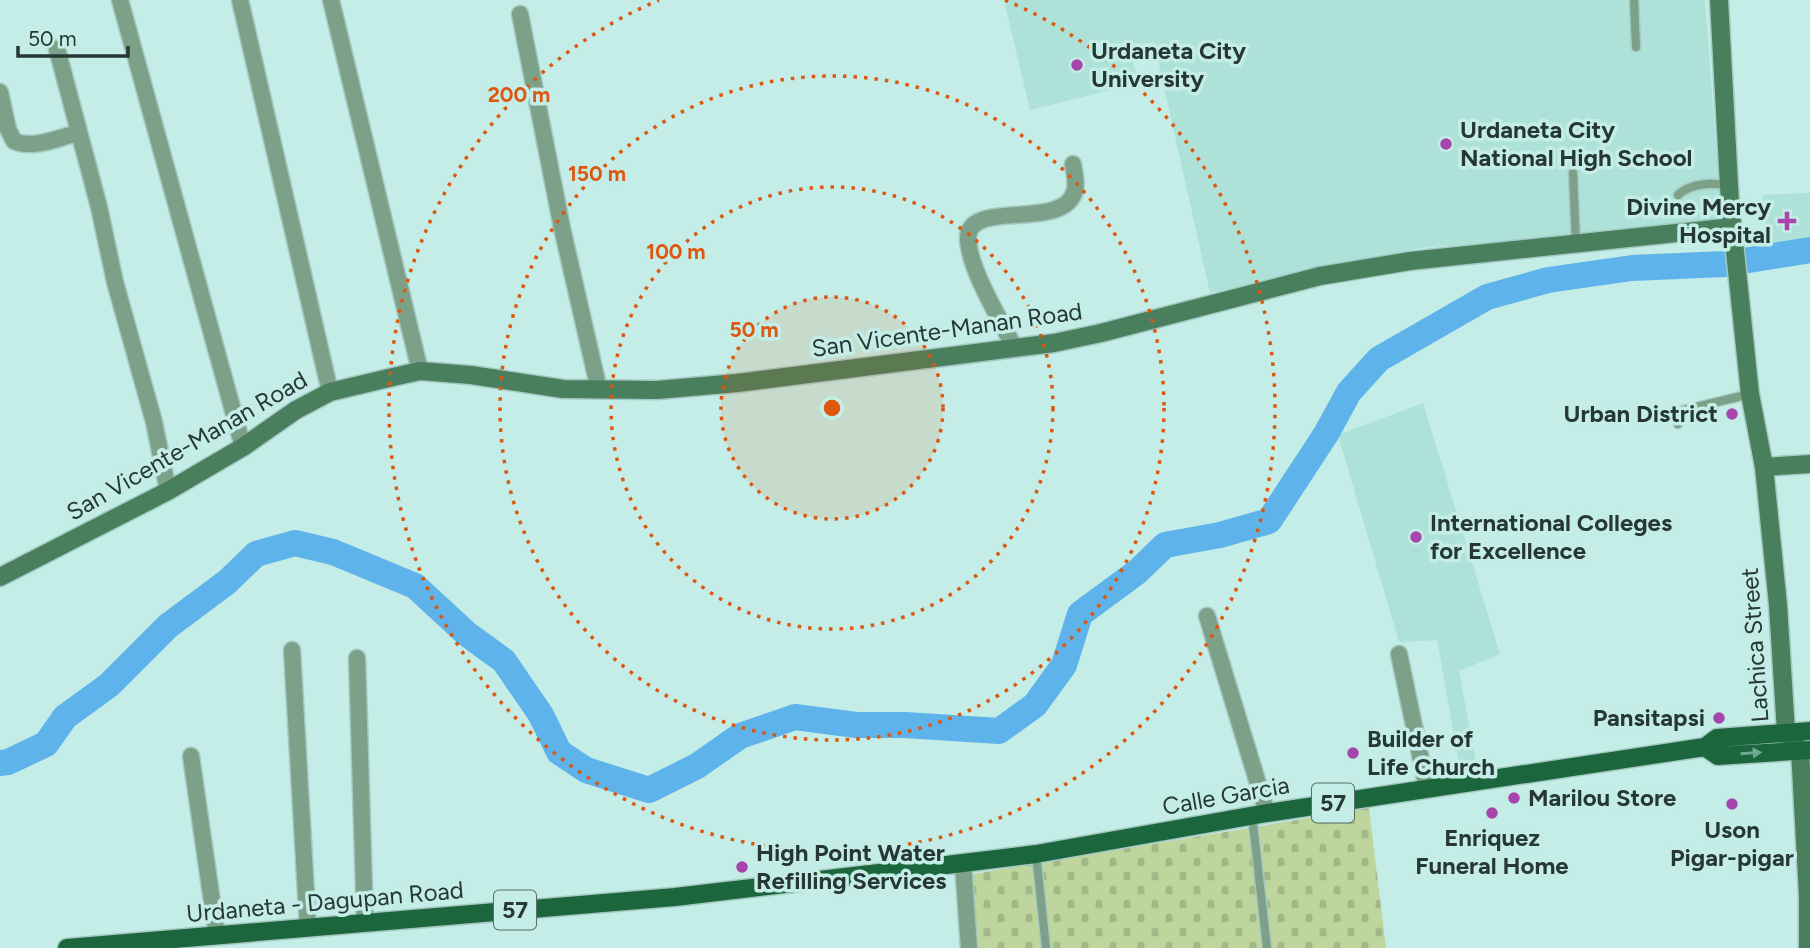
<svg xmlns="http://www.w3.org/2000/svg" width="1810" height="948" font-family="Figtree,sans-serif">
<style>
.built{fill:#aee2d9}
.cemetery{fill:url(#cemetery-stones)}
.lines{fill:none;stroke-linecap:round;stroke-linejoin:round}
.river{stroke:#5eb3eb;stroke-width:26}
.lane-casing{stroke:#a4c9c2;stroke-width:11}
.street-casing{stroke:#a4c9c2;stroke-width:19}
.secondary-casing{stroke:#a4c9c2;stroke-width:21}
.primary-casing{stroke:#a4c9c2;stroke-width:21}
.lane{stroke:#7da088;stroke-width:8}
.street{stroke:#7da088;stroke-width:16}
.secondary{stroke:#497f5c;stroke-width:18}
.primary{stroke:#1c663d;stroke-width:18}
.oneway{fill:#70aa92}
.ring{fill:none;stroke:#de570e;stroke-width:3.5;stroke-dasharray:3.5 7}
.poi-dot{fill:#a745ad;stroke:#c3ede6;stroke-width:2.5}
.labels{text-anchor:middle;stroke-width:7;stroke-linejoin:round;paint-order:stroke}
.shield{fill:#c3ede6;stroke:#556e69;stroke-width:2}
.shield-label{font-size:23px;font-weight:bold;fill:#263734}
.poi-label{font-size:24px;font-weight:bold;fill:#263734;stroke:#c3ede6;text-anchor:start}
.street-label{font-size:24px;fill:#263734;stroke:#c3ede6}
.centre{fill:#de570e;stroke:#c3ede6;stroke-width:3.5}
.ring-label{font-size:21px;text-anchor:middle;font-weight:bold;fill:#de570e;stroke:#c3ede6;stroke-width:7;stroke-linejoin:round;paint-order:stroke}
</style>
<defs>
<pattern id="cemetery-stones" width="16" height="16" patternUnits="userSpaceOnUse" patternTransform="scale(1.75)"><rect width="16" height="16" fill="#bed69d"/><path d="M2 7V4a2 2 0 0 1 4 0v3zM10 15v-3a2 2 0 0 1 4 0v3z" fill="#a3b888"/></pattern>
</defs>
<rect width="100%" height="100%" fill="#c3ede6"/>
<!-- built -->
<path class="built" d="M1004,0H1705L1722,224L1419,248L1210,293L1154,42L1130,46L1138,83L1030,110Z
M1810,193V248L1767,251L1762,195Z
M1423,403L1500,654L1459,671L1477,767L1460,769L1437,640L1399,642L1338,435Z"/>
<!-- cemetery -->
<path class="cemetery" d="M1369,808L1386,948H974L970,882L973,874Z"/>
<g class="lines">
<!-- river -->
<path class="river" d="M0,763L8,762L46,744L65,717L109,685L168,626L227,582L256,554L295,543L333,552L415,586L467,634L504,661L541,715L559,752L586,770L649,790L697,766L740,736L795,717L856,725H905L999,731L1035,705L1064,665L1080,614L1137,572L1165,545L1220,535L1269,521L1326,434L1349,392L1379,359L1487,297L1548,280L1632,268L1725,264L1810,250"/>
<defs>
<path id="lane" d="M1634,0L1636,47
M1573,173L1576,245
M1678,195C1691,183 1713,182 1729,186
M1678,424L1676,412L1750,394
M1252,815L1267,948
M1036,854L1046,948"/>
<path id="street" d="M120,0L243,447
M240,0L330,392
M331,0L420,371
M520,14L562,228L599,390
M57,49L99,207L115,282L154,422L168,491
M0,92L8,129L14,141C33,150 59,137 79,133
M1014,347C1000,319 969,269 968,239C967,197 1065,233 1075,190C1077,182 1074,172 1073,164
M1207,616L1267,813
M292,650L308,928
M1399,654L1427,788
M357,658L365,923
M191,756L217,936
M963,863L969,948"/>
<path id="secondary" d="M1719,0L1730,204L1750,394L1764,467L1778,605L1786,732L1800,750L1808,895V948
M1764,467L1810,464
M0,577L168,491L243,447L296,410L330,392L393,377L420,371L471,375L563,389L657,390L737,383L1054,343L1101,333L1320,276L1410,261L1733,227"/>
<path id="primary" d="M1705,747L1718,756L1810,750
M67,948L675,897L963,863L1036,854L1267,813L1705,747L1717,738L1810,731"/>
</defs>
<!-- lane casing -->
<use href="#lane" class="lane-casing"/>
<!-- street casing -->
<use href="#street" class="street-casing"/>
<!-- secondary casing -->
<use href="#secondary" class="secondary-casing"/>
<!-- primary casing -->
<use href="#primary" class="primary-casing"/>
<!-- lane -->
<use href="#lane" class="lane"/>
<!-- street -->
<use href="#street" class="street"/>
<!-- secondary -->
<use href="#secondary" class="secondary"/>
<!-- primary -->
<use href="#primary" class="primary"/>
</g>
<!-- one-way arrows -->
<defs><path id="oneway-solid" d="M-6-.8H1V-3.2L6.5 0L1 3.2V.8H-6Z" transform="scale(1.75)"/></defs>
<use class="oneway" href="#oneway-solid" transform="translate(1751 753) rotate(-4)"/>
<!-- distance rings -->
<circle cx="832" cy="408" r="111" fill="#de570e" fill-opacity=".12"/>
<g class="ring">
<circle cx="832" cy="408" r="111"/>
<circle cx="832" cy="408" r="221"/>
<circle cx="832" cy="408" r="332"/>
<path d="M1005 0A443 443 0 1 1 659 0"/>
</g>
<!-- markers -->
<g class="poi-dot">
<circle cx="1077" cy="65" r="7"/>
<circle cx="1446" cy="144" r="7"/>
<path d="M1783.5 210.5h7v7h7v7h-7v7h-7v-7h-7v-7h7z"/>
<circle cx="1732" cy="414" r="7"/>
<circle cx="1416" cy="537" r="7"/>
<circle cx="1719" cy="718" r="7"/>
<circle cx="1353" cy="753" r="7"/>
<circle cx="1514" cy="798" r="7"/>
<circle cx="1732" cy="804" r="7"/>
<circle cx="1492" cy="813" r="7"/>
<circle cx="742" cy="867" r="7"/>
</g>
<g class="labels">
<!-- shield labels -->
<g class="shield">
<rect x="1312" y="783.5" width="42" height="39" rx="5"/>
<rect x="494" y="890.5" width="42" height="39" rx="5"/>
</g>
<g class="shield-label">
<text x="1333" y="811">57</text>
<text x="515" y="918">57</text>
</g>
<!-- poi labels -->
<g class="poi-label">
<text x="1091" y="59">Urdaneta City<tspan x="1091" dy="28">University</tspan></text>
<text x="1460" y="138">Urdaneta City<tspan x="1460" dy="28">National High School</tspan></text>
<text x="1771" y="215" text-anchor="end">Divine Mercy<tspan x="1771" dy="28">Hospital</tspan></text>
<text x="1718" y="422" text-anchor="end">Urban District</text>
<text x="1430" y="531">International Colleges<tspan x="1430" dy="28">for Excellence</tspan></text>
<text x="1705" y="726" text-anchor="end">Pansitapsi</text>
<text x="1367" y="747">Builder of<tspan x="1367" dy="28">Life Church</tspan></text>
<text x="1528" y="806">Marilou Store</text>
<text x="1732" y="838" text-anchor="middle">Uson<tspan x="1732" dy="28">Pigar-pigar</tspan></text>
<text x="1492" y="846" text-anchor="middle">Enriquez<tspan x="1492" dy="28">Funeral Home</tspan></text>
<text x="756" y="861">High Point Water<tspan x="756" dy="28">Refilling Services</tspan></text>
</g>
<!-- street labels -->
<g class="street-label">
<text transform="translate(947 330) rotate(-8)" y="8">San Vicente-Manan Road</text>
<text transform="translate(187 446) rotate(-30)" y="8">San Vicente-Manan Road</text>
<text transform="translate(1755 645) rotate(-94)" y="8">Lachica Street</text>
<text transform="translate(1226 796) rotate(-10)" y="8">Calle Garcia</text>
<text transform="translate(325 902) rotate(-5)" y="8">Urdaneta - Dagupan Road</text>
</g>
</g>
<circle cx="832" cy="408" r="10" class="centre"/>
<g class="ring-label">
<text x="519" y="102">200 m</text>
<text x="597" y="181">150 m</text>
<text x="676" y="259">100 m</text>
<text x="754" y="337">50 m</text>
</g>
<!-- scale -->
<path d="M18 46v10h110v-10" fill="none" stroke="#263734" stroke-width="3.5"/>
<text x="28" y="46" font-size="21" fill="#263734" stroke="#c3ede6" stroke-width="5" paint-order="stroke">50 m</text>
</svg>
